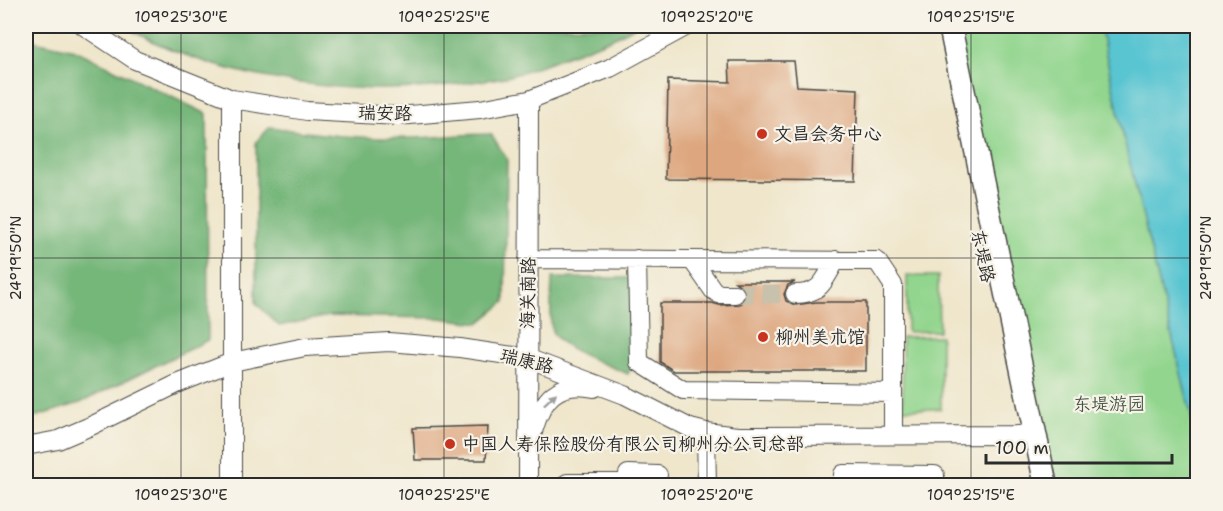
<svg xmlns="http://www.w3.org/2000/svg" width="1223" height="511" font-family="'Shantell Sans','LXGW WenKai TC',sans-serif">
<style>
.green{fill:#92d58e;stroke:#5e805c;stroke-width:1.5}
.forest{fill:#75b679;stroke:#507052;stroke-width:1.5}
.water{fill:#58c5d1;stroke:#42787e;stroke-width:1.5}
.building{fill:#dda67e}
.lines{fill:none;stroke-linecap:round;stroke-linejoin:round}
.minor-tunnel{stroke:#c8c1ab;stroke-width:18;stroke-dasharray:18 9;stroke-linecap:butt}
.minor-casing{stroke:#484743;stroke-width:20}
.major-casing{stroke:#484743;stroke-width:25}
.minor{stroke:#fff;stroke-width:18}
.major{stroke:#fff;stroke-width:22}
.oneway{fill:#a0a0a0}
.ticks{fill:none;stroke:#2b2b2b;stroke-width:1.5;stroke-opacity:0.45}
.poi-dot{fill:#c8321e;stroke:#f7f3e8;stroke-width:2}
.labels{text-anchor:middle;stroke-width:4.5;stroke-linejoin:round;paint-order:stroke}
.street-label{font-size:18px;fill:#2b2b2b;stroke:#f7f3e8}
.poi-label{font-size:18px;fill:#2b2b2b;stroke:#f7f3e8;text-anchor:start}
.park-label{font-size:18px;fill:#455644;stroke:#f7f3e8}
.neatline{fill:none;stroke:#2b2b2b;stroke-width:2}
.ticks-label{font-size:15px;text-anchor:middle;fill:#2b2b2b}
</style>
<rect width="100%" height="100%" fill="#f7f3e8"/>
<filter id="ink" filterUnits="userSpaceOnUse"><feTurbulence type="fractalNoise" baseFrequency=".0167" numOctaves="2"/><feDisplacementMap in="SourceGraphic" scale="12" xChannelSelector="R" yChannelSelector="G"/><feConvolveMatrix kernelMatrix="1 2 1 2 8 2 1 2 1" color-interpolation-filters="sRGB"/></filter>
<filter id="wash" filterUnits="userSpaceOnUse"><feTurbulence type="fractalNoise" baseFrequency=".008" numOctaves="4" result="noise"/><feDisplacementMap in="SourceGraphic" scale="24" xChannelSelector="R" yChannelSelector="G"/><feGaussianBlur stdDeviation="1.35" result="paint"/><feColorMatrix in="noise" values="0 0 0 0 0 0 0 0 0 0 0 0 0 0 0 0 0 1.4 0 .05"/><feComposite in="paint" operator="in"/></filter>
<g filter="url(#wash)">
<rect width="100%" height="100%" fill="#efe6cb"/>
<!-- green -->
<path class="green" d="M950,26H1100L1124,139L1197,439V485H1046Z
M907,276H938L939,331L907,332Z
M941,336V409H903L902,337Z"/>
<!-- forest -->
<path class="forest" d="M124,26H635C613,40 584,50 560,58C544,64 529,71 513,75C500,79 486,80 472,82C362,100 221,83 124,26Z
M26,39L75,50L207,114L208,340L80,403L28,419H26Z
M270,127C318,135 364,139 413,138C439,137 465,134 491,134L507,159L505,302L479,323L439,318L329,316L279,326L256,303V142Z
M552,278H632L633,363L628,374C611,366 557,349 552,330C549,316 552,292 552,278Z"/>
<!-- water -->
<path class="water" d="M1100,26H1197V439L1124,139Z"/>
<g id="blocks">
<!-- building -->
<path class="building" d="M729,61H794L797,86L858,89L855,181L666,179L668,80L730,82Z
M735,282H795L788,285L784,294L786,301L795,305L816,302H866V371H674L660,362V303H712L719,305L740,304L745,299L746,293L744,288Z
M488,426L486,460H415L413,428Z"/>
</g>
</g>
<g filter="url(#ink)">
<use href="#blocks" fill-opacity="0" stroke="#484743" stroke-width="1.5"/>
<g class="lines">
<!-- minor-tunnel -->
<path class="minor-tunnel" d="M735,294H795"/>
<defs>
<path id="minor" d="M84,26L135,60L232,99L307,111L398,116L480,109L529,100L610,68L687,26
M528,259L877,261L893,285V435
M637,259L639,362L683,390L893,393
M692,260L713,290L719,294H735
M795,294C822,294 824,280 836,260
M533,432C542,399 557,380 594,388
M706,432L707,486
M26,446L58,440L93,425L177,384L232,362L305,347L389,342L460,348L527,358L625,395L690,428L706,432L737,436L1021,435L1035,429
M567,483H628
M232,486V99
M528,486L529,100
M628,486V474L658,475
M843,486V474L935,475V486"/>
<path id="major" d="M950,26L1046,486"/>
</defs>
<!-- minor casing -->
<use href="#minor" class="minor-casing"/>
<!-- major casing -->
<use href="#major" class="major-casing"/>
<!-- minor -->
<use href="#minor" class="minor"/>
<!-- major -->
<use href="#major" class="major"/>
</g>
<!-- one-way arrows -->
<defs><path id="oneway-solid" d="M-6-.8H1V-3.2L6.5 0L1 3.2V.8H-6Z" transform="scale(1.5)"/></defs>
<use class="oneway" href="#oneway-solid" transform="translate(550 399) rotate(-43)"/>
</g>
<!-- ticks -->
<path class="ticks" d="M181,26V486M444,26V486M707,26V486M971,26V486M26,258H1198"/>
<!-- markers -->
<g class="poi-dot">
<circle cx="762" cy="134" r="6"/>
<circle cx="763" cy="337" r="6"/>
<circle cx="450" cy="444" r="6"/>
</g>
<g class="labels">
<!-- street labels -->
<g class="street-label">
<text transform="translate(385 113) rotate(1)" y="6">瑞安路</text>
<text transform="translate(983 256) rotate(78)" y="6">东堤路</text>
<text transform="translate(528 293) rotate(-89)" y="6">海关南路</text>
<text transform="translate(527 361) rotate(14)" y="6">瑞康路</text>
</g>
<!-- poi labels -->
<g class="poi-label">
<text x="774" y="140">文昌会务中心</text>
<text x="775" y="343">柳州美术馆</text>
<text x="462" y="450">中国人寿保险股份有限公司柳州分公司总部</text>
</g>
<!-- park labels -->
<g class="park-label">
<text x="1109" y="410">东堤游园</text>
</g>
</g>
<!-- margin -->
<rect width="1223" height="511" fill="none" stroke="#f7f3e8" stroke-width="66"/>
<!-- scale -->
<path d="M986 454v9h186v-9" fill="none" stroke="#2b2b2b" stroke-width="3"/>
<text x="995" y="454" font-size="18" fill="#2b2b2b" stroke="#f7f3e8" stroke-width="4.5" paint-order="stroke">100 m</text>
<rect x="33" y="33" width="1157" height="445" class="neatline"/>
<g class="ticks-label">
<text x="181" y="22">109°25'30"E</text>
<text x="444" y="22">109°25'25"E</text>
<text x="707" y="22">109°25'20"E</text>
<text x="971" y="22">109°25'15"E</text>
<text transform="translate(1206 258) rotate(-90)" y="5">24°19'50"N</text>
<text transform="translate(16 258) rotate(-90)" y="5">24°19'50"N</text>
<text x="181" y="500">109°25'30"E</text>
<text x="444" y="500">109°25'25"E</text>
<text x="707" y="500">109°25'20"E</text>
<text x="971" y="500">109°25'15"E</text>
</g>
</svg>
